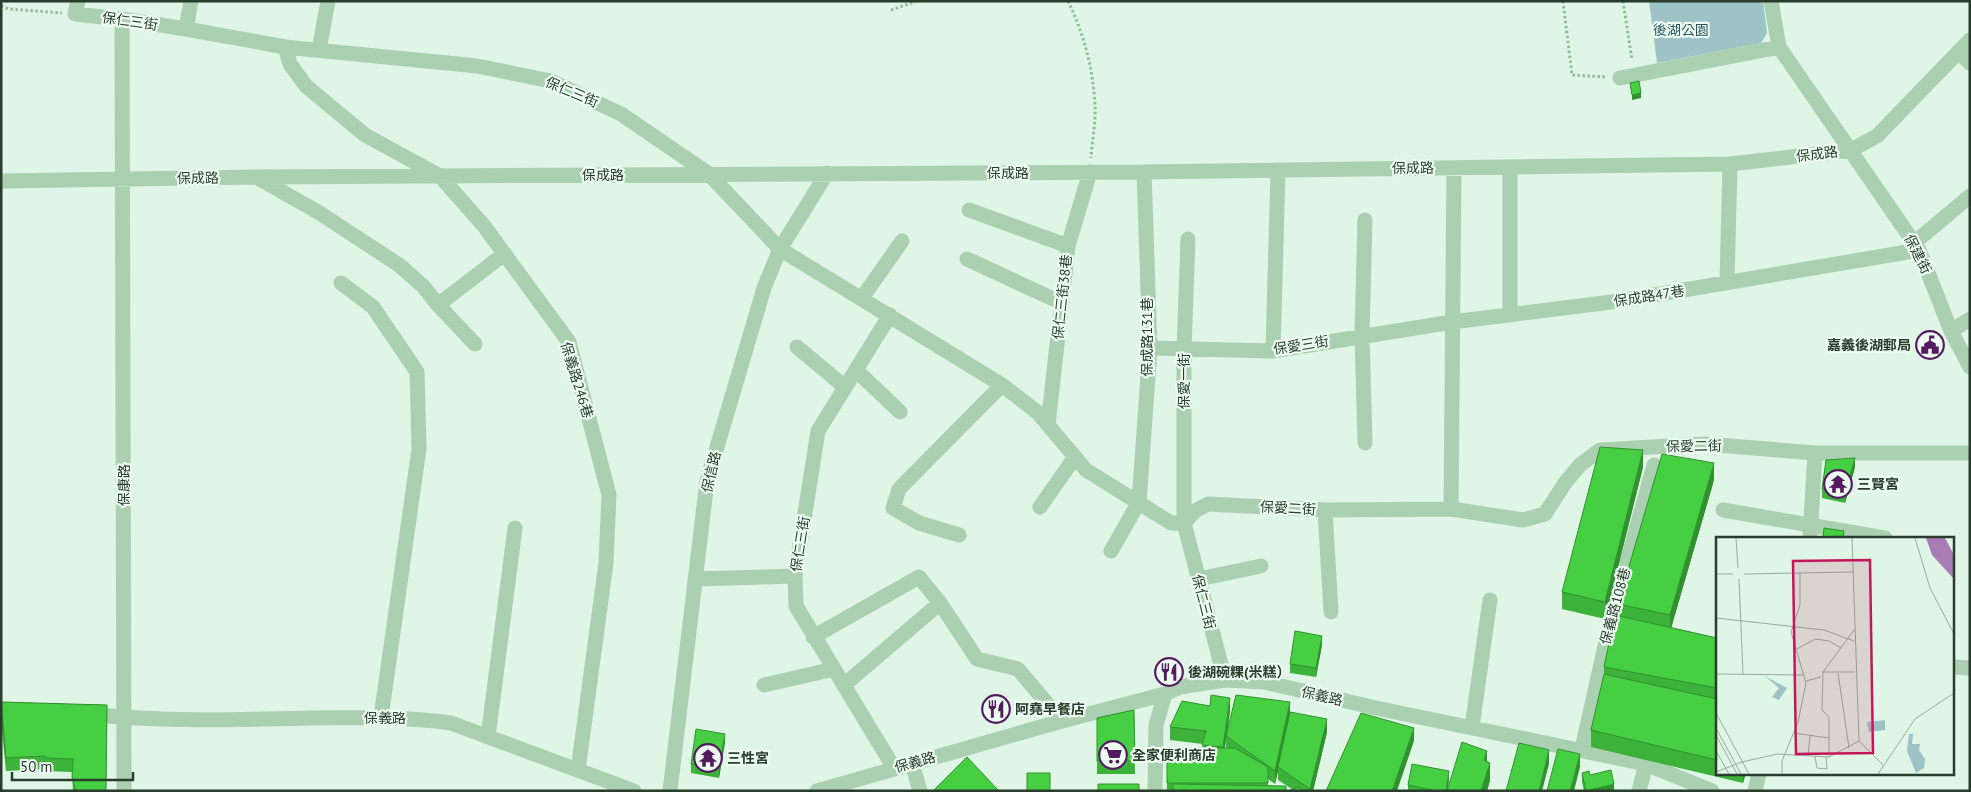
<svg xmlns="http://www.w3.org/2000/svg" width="1971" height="792" font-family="'PT Sans','Noto Sans TC',sans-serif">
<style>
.green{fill:#9ec3c6}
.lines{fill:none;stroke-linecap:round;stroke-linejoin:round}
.path{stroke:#94bb9a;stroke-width:3;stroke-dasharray:2.5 2.5;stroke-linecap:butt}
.minor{stroke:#aacfb1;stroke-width:15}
.wall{fill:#3cb23a;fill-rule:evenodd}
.shaded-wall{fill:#31912f}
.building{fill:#46cf43;stroke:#31912f}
.labels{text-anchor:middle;stroke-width:4.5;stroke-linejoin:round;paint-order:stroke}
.street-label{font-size:14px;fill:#2a3c2b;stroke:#edfcf1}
.park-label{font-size:14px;fill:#2b575c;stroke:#edfcf1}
.poi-label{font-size:14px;font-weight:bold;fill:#2a3c2b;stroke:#edfcf1;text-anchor:start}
.inset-road{fill:none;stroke:#97ab9b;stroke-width:1}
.view{fill:#c2185b;fill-opacity:0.15;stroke:#c2185b;stroke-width:2.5}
.inset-edge{fill:none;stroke:#2a3c2b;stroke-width:2.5}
</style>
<rect width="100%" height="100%" fill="#dff5e5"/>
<!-- green -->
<path class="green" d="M1649,1H1763L1767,33L1761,43L1657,63Z"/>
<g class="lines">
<!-- path -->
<path class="path" d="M1068,1C1084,34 1093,68 1095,105C1096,122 1092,141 1091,158
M1563,1L1572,75L1607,77
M1623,1L1632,60
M1,6L9,9L62,13
M891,10L917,1"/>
<!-- minor -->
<path class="minor" d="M78,1L75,14L122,19L186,29L285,47L477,66L551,81L621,114L709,174L780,249L1002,385L1037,412L1086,470L1171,523H1184L1195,511L1208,504L1325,510L1451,509L1523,520L1545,514L1565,483L1580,465L1600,450L1705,444L1815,453H1970
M1771,1L1779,47L1919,250L1951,331L1970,367
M122,19L124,791
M186,29L191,1
M285,47L290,64L306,86L365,135L440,176L484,226L569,342L609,495L606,563L578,770
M319,50L328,1
M1958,52L1970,63
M1620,78L1779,47
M1510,167V315
M258,178L318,212L399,265L423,286L438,305L475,344
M1,181L257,177L1144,172L1730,164L1851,150L1877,136L1970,40
M969,210L1068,246
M1188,239L1184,349V523L1225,680
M1914,243L1970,196
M967,259L1062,303
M341,283L373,307L417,372L419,449L381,717
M1727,283L1730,164
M862,298L902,241
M438,305L504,254
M890,315L818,431L795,576L796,606L894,768
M1951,331L1970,319
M797,347L845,387
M1150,348L1273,351L1452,322L1619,301L1919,250
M1273,351L1278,170
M856,370L900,412
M1048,425L1068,246L1090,172
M1365,443L1362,335L1365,220
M1040,507L1075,457
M1451,509L1454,168
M1325,510L1331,612
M1723,510L1885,538
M959,535L919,523L893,508L899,489L1002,385
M1810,538L1815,453
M1111,551L1139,502L1150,348L1144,172
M695,579L795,576
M1199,579L1261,566
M813,637L919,577L940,603L977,659L1018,669L1062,721
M1952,667L1970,668
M764,685L834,669
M844,685L940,603
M88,714C161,722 236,720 310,718C357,718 404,716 451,723L634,791
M1472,727L1490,600
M488,737L515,528
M1582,749L1610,624L1654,465
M912,763L920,791
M670,791L707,481L764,288L780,249L827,173
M817,791L1062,721L1165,694L1180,687L1225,680L1264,682L1376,708L1646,764L1712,791
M1155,791L1156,725L1165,694
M1639,791L1646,764
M1755,791L1759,773"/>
</g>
<!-- wall -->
<path class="wall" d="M1643,467L1605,619L1562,609V592Z
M1855,467L1845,503L1822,498V489Z
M1714,480L1671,628L1717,638V773H1746L1743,783L1591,747V730L1604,674V667L1618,615V604Z
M1322,645L1316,677L1290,673V664Z
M1,702L107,705L106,791H73L72,772L45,771V769L6,771L1,721Z
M1134,710L1135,774H1097V718Z
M1230,711L1227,733L1290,714L1327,732L1313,791H1288L1292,789L1278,780V771L1275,784L1268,779V785L1286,791H1167V748H1202L1203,744L1170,740V727ZM1226,737V748H1225Z
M725,742L719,778L691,773V764Z
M1487,762L1490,780L1487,791H1408V785L1449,780L1447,790Z
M1582,773L1590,775L1614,791H1584L1582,782Z"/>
<!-- shaded-wall -->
<path class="shaded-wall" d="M1641,93V98L1632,100V95Z
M1643,450V467L1605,619V602Z
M1855,458V467L1845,503V494Z
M1714,463V480L1670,632V615Z
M1322,636V645L1316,677V668Z
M1230,698V711L1223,760V747Z
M1290,702V715L1278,767V771L1275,784V771Z
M1327,719V732L1313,791H1310Z
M1414,728V741L1397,791H1392Z
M725,734V742L719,778V769Z
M1549,750V764L1542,791H1539Z
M1487,751V768L1484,760Z
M1580,754V767L1574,791H1570Z
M1490,763V780L1487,791H1481Z
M1449,771V780L1447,791H1446Z
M1743,773H1746L1743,783Z
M1614,784V791H1586Z"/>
<!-- building -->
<path class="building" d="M1639,81L1641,93L1632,95L1630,83Z
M1600,447L1643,450L1605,602L1562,592Z
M1662,454L1714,463L1670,615L1618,604Z
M1855,458L1845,494L1822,489L1826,460Z
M1824,528L1844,531L1843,538H1820H1823Z
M1615,615L1717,638V688L1604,667Z
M1295,631L1322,636L1316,668L1290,664Z
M1604,674L1717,699V760L1591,730Z
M1211,695L1230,698L1223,747L1202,745L1206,731L1170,727L1182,701L1210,706Z
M1236,695L1290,702L1275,771L1226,736Z
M1,702L107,705L106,791H76L72,777L73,759L45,758V756L6,758Z
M1134,710L1135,761H1097V718Z
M1290,712L1327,719L1310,789L1278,767Z
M1361,713L1414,728L1392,791H1326Z
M696,729L725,734L719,769L691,764Z
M1462,742L1487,751L1484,760L1490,763L1481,791H1447Z
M1519,743L1549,750L1539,791H1506Z
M1167,748H1235L1268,767V783H1167Z
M1558,749L1580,754L1570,791H1547Z
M967,757L999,791H935L934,790Z
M1412,764L1449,771L1446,791H1437L1408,785Z
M1611,770L1614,784L1586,791L1582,773L1589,771L1590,775Z
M1027,773H1050V791H1027Z
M1098,784H1139V791H1098Z
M1173,784L1286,786V791H1173Z
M1299,787L1302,791H1288Z"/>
<!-- icons -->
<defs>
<symbol id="civic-ring" viewBox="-11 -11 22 22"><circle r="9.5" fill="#edfcf1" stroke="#541b61" stroke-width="1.5"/><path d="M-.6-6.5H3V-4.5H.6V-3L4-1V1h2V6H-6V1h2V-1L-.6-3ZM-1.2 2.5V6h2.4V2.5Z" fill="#541b61"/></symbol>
<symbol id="temple-ring" viewBox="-11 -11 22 22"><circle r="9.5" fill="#edfcf1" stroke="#541b61" stroke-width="1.5"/><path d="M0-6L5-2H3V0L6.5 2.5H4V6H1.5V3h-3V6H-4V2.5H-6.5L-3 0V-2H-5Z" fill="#541b61"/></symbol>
<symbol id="restaurant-ring" viewBox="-11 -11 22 22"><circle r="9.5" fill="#edfcf1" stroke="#541b61" stroke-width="1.5"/><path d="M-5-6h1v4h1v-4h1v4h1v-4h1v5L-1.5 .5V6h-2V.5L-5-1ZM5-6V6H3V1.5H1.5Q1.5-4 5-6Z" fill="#541b61"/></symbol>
<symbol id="supermarket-ring" viewBox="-11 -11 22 22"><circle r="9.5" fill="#edfcf1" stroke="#541b61" stroke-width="1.5"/><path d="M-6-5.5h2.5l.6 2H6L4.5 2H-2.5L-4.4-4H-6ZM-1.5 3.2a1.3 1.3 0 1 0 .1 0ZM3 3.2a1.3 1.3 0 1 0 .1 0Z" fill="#541b61"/></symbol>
</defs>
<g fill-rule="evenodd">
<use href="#civic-ring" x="1914" y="329" width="32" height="32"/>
<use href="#temple-ring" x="1822" y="468" width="32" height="32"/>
<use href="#restaurant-ring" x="1153" y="656" width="32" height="32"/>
<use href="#restaurant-ring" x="980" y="693" width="32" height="32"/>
<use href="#supermarket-ring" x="1097" y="739" width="32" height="32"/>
<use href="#temple-ring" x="692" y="742" width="32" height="32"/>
</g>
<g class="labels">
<!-- street labels -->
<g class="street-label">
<text transform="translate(130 21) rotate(8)" y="5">保仁三街</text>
<text transform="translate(572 92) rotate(23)" y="5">保仁三街</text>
<text transform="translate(1817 154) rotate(-7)" y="5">保成路</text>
<text transform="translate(1413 168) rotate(-1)" y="5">保成路</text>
<text x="1008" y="178">保成路</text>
<text x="603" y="180">保成路</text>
<text transform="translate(198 178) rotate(-1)" y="5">保成路</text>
<text transform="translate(1918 254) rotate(63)" y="5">保建街</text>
<text transform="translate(1649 296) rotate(-9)" y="5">保成路47巷</text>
<text transform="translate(1062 297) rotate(-84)" y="5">保仁三街38巷</text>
<text transform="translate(1147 337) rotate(-90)" y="5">保成路131巷</text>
<text transform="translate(1301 345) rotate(-9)" y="5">保愛三街</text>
<text transform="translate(577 380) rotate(73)" y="5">保義路246巷</text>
<text transform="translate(1184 381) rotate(-90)" y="5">保愛一街</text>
<text transform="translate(1694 446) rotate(-1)" y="5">保愛二街</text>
<text transform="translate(711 472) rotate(-77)" y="5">保信路</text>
<text transform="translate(124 485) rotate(-90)" y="5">保康路</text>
<text transform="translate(1288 508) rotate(3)" y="5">保愛二街</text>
<text transform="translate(800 544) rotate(-81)" y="5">保仁三街</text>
<text transform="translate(1204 602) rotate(76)" y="5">保仁三街</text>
<text transform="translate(1615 606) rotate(-75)" y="5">保義路108巷</text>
<text transform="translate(1322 696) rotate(13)" y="5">保義路</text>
<text x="385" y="723">保義路</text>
<text transform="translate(915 762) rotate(-16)" y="5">保義路</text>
</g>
<!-- park labels -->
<g class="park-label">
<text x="1681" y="35">後湖公園</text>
</g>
<!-- poi labels -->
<g class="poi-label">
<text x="1911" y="350" text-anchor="end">嘉義後湖郵局</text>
<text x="1857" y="489">三賢宮</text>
<text x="1188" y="677">後湖碗粿(米糕）</text>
<text x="1015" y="714">阿堯早餐店</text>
<text x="1132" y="760">全家便利商店</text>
<text x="727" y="763">三性宮</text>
</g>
</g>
<!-- overview -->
<g transform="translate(1716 537)">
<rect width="238" height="238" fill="#dff5e5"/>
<path d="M49,139L71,151L63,163L56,160L63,151ZM169,183V193L153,195L151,185ZM193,197H197L196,207H204L203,213L209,222L208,231L200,236L191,214Z" fill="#9ec3c6"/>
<path d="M210,1H229L237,16V41L216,18Z" fill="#a87cb5"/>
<path class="inset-road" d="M20,1L22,31M136,1L143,204L167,228M199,1L214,51L238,97M0,37H17M28,37L137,35M23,42L27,137M0,81L108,93L138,104M81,112L99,102L113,104L125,111M107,135L106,173L113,180V220M107,135L138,93M107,135H139M122,136L133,211M0,137L88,138M90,144L105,140M0,176L33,237M0,191L25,237M78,196L113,201M0,198L21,237M0,214L13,237M92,219L94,199M99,220L101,231L111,232L110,220M0,235L26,225L61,217L113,220L143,204M66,237V224L82,185L90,146L75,95L84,68V36M162,237L199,182L238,156"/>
<path class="view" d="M154,23L157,216L80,217L77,24Z"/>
<rect width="238" height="238" class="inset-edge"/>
</g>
<!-- border -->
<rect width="1971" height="792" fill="none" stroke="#2a3c2b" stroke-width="5"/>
<!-- scale -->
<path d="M12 772v8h121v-8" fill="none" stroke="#2a3c2b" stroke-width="2.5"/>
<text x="20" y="772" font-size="15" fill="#2a3c2b" stroke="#edfcf1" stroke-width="4" paint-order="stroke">50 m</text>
</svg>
